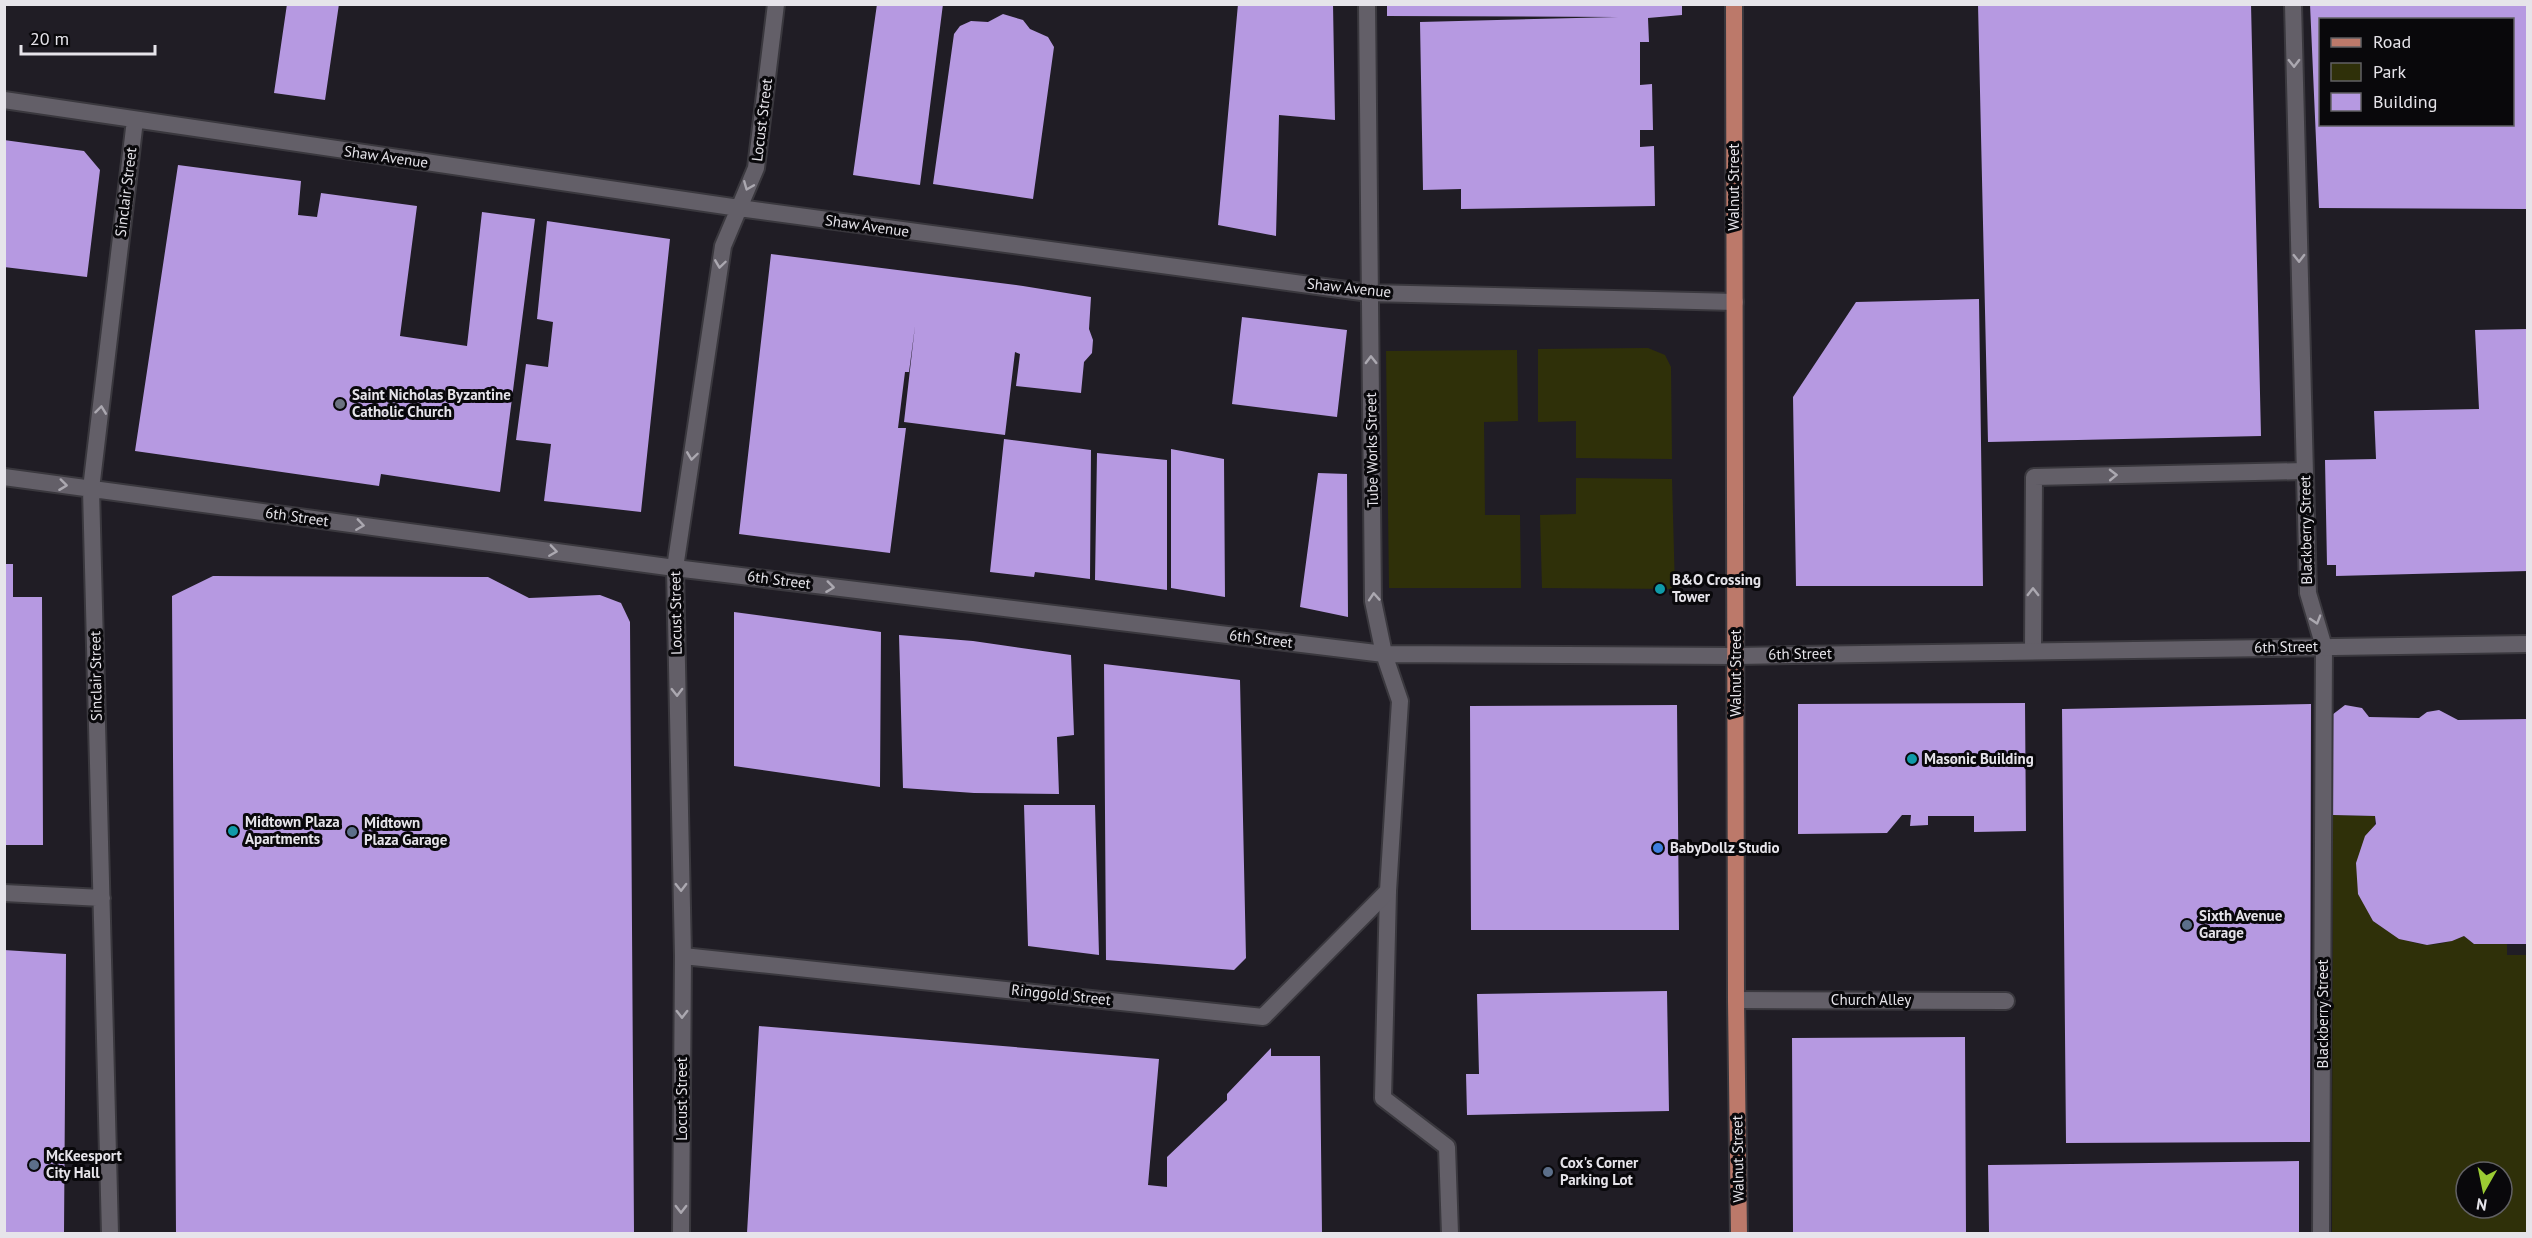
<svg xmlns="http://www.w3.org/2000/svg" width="2532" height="1238" font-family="'PT Sans',sans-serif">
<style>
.green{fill:#2f3009;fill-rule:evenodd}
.building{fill:#b699e1;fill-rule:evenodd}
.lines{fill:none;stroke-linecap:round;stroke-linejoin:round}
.service-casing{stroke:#3a383e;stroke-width:20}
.pedestrian-casing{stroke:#3a383e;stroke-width:20}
.minor-casing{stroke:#3a383e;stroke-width:20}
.primary-casing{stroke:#3a383e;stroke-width:20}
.service{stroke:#635f68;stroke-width:16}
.pedestrian{stroke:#635f68;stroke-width:16}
.minor{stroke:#635f68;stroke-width:16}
.primary{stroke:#bc796a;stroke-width:16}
.oneway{stroke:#aba8b0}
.worship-dot{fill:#6b7280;stroke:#09080b;stroke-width:2}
.culture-dot{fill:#0f9aa8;stroke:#09080b;stroke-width:2}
.service-dot{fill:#5c6f8a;stroke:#09080b;stroke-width:2}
.shop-dot{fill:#3f7fe0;stroke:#09080b;stroke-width:2}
.labels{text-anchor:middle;stroke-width:6;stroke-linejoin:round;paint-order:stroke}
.street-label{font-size:15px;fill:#e6e4ea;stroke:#09080b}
.poi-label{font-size:15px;font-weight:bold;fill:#e6e4ea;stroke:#09080b;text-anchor:start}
</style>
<rect width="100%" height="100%" fill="#201d25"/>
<!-- green -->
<path class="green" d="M1648,348L1665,355L1671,367L1672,459L1576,458V421L1538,422V349Z
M1517,350L1518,421L1484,422L1485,515H1520L1521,588H1389L1386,351Z
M1576,478L1672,479L1675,589L1542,588L1540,515L1576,514Z
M2333,815L2375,816L2373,921C2405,943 2426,953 2464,936L2474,944L2507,943V955H2527V1233L2332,1234ZM2466,1172H2502V1208H2466Z"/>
<!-- building -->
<path class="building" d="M287,4H339L325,100L274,93Z
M877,4H943L920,185L853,175Z
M1238,4H1333L1335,120L1279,115L1276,236L1218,225Z
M1978,4H2251L2261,436L1988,442Z
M2310,4H2528V209L2319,208ZM2320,20H2512V124H2320Z
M1387,5H1682V15L1648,18L1649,42H1640V85L1652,84L1653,130H1640V147L1654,146L1655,206L1461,209V189L1423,190L1420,22L1618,17L1387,16Z
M1003,14L1023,20L1030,29L1048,37L1054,47L1033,199L933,184L954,34L960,26L971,21L988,22Z
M4,140L84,151L100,170L87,277L4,267Z
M178,165L301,181L298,215L317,217L321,193L417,206L400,336L467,346L482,212L535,219L500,492L381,474L379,486L135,451Z
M547,221L670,239L641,512L544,501L551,444L516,440L526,364L548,367L553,322L537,319Z
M771,254L1023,286L1091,297L1089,329L1093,340L1092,353L1084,362L1081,393L1016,386L1020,354L1015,352L1005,435L904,422L915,326L909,372H905L898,428H906L890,553L739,534Z
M1979,299L1983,586H1796L1793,397L1856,302Z
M1242,317L1347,330L1337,417L1232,404Z
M2528,329V571L2336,576V565H2327L2325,460L2376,459L2374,411L2479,409L2475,330Z
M1004,439L1091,450L1090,579L1035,572L1034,577L990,572Z
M1171,449L1224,459L1225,597L1171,588Z
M1097,453L1167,460V590L1095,580Z
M1318,473L1347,474L1348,617L1300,607Z
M4,564H13V597H42L43,845H4Z
M213,576L488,577L529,598L600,595L621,603L630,622L634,1233H176L172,596Z
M734,612L881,632L880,787L734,766Z
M899,635L973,641L1071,655L1074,735L1057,737L1059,794L974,793L903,788Z
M1104,664L1240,680L1246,958L1234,970L1106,960Z
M2025,703L2026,831L1974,832V816H1928V825L1910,826L1911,815H1902L1887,833L1798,834V704Z
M2311,704L2310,1142L2066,1143L2062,709Z
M1677,705L1679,930H1471L1470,706Z
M2345,705L2362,708L2369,717L2419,718L2427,712L2439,710L2458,720L2528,719V944H2474L2464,936L2452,941L2427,945L2399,939L2373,921L2358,894L2356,863L2365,836L2376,824L2375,816L2333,815L2332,715Z
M1024,805H1095L1099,955L1028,946Z
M4,950L66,954L64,1233H4Z
M1667,991L1669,1111L1467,1115L1466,1074H1479L1477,994Z
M759,1026L1159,1059L1148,1185L1167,1187V1157L1227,1100V1094L1271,1048V1056H1320L1322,1233H747Z
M1965,1037L1966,1233H1793L1792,1038Z
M2299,1161V1233H1989L1988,1165Z"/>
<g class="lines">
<defs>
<path id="service" d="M2033,651L2034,477L2304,471
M1388,891L1383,1098L1447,1147L1450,1234
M1736,1000L2006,1001"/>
<path id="pedestrian" d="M2321,1234L2324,647"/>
<path id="minor" d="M2293,4L2308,593L2324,647
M4,100L739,208L1369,293L1735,302
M4,477L675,568L1384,654L1736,656L2528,644
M4,893L102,898
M683,956L1263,1017L1388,891L1400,701L1384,654L1373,601L1367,4
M110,1234L91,489L135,120
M681,1234L683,956L675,568L723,246L756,168L776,4"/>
<path id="primary" d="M1734,4L1736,1000L1739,1234"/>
</defs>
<!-- service casing -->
<use href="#service" class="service-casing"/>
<!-- pedestrian casing -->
<use href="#pedestrian" class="pedestrian-casing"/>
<!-- minor casing -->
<use href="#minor" class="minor-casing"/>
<!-- primary casing -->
<use href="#primary" class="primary-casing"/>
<!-- service -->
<use href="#service" class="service"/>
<!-- pedestrian -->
<use href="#pedestrian" class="pedestrian"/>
<!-- minor -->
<use href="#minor" class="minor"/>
<!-- primary -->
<use href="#primary" class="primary"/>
</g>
<!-- one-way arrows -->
<defs><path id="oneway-chevron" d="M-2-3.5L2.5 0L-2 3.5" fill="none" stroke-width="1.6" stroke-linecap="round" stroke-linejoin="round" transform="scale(1.5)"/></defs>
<g class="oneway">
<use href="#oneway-chevron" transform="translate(2294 63) rotate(89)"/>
<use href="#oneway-chevron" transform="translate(748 186) rotate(112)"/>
<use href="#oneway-chevron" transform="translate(2299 258) rotate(89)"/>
<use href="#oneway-chevron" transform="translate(720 264) rotate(98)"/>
<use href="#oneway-chevron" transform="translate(1371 360) rotate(-91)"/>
<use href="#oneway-chevron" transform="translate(101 410) rotate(-83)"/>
<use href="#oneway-chevron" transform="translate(692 456) rotate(98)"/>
<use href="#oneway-chevron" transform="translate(2113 475) rotate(-1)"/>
<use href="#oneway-chevron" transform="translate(63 485) rotate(7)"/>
<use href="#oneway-chevron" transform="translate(360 525) rotate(8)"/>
<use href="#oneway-chevron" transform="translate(553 551) rotate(8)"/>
<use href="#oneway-chevron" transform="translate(830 587) rotate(7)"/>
<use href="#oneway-chevron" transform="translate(2033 592) rotate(-90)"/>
<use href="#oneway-chevron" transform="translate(1374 597) rotate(-94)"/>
<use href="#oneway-chevron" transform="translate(2316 620) rotate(73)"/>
<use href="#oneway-chevron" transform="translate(677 692) rotate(89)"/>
<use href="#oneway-chevron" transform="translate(681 887) rotate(89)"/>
<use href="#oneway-chevron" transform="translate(682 1014) rotate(90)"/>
<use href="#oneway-chevron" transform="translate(681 1209) rotate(90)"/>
</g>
<!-- markers -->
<circle class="worship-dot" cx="340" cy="404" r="6"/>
<g class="culture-dot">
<circle cx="1660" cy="589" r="6"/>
<circle cx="1912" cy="759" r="6"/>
<circle cx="233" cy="831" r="6"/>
</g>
<g class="service-dot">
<circle cx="352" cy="832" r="6"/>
<circle cx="2187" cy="925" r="6"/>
<circle cx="34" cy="1165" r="6"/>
<circle cx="1548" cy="1172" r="6"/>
</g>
<circle class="shop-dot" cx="1658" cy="848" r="6"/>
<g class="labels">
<!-- street labels -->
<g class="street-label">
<text transform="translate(762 120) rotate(-83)" y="5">Locust Street</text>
<text transform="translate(386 157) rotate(8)" y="5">Shaw Avenue</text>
<text transform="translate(1734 187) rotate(-90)" y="5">Walnut Street</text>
<text transform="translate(126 192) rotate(-83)" y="5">Sinclair Street</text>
<text transform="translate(867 226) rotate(8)" y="5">Shaw Avenue</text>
<text transform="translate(1349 288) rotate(6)" y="5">Shaw Avenue</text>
<text transform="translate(1372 450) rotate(-91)" y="5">Tube Works Street</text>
<text transform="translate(297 517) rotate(8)" y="5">6th Street</text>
<text transform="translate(2306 530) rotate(-91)" y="5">Blackberry Street</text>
<text transform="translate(779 580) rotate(7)" y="5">6th Street</text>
<text transform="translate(676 613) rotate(-91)" y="5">Locust Street</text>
<text transform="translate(1261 639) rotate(7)" y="5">6th Street</text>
<text transform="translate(2286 647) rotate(-1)" y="5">6th Street</text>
<text transform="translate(1800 654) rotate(-1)" y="5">6th Street</text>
<text transform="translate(1736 673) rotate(-90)" y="5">Walnut Street</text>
<text transform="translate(96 676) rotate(-91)" y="5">Sinclair Street</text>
<text transform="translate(1061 995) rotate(6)" y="5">Ringgold Street</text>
<text x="1871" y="1005">Church Alley</text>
<text transform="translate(2323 1014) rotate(-90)" y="5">Blackberry Street</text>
<text transform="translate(682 1099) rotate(-90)" y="5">Locust Street</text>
<text transform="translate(1738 1159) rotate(-91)" y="5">Walnut Street</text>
</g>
<!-- poi labels -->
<g class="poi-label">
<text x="352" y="400">Saint Nicholas Byzantine<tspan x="352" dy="17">Catholic Church</tspan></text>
<text x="1672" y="585">B&amp;O Crossing<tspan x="1672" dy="17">Tower</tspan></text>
<text x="1924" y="764">Masonic Building</text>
<text x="245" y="827">Midtown Plaza<tspan x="245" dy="17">Apartments</tspan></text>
<text x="364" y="828">Midtown<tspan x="364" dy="17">Plaza Garage</tspan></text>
<text x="1670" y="853">BabyDollz Studio</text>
<text x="2199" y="921">Sixth Avenue<tspan x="2199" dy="17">Garage</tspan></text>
<text x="46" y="1161">McKeesport<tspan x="46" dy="17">City Hall</tspan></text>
<text x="1560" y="1168">Cox's Corner<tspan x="1560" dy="17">Parking Lot</tspan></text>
</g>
</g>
<!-- border -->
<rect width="2532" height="1238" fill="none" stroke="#e6e4ea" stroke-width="12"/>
<!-- legend -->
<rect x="2319" y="18" width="195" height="108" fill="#09080b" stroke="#616064" stroke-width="1.5"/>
<rect x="2331" y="38" width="30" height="9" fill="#bc796a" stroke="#616064" stroke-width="1.5"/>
<text x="2373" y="48" font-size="18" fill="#e6e4ea">Road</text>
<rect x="2331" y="63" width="30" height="18" fill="#2f3009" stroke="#616064" stroke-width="1.5"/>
<text x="2373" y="78" font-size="18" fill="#e6e4ea">Park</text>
<rect x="2331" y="93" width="30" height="18" fill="#b699e1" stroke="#616064" stroke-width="1.5"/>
<text x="2373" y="108" font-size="18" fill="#e6e4ea">Building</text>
<!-- north arrow -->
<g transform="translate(2484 1190) rotate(189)"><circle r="28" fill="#09080b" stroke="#616064" stroke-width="1.5"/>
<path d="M0-4.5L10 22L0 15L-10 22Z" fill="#9bcb33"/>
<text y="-9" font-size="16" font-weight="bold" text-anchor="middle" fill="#e6e4ea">N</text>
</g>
<!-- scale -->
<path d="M21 45v9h134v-9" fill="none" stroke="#e6e4ea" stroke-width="3"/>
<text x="30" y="45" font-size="18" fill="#e6e4ea" stroke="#09080b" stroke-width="4.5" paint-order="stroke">20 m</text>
</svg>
